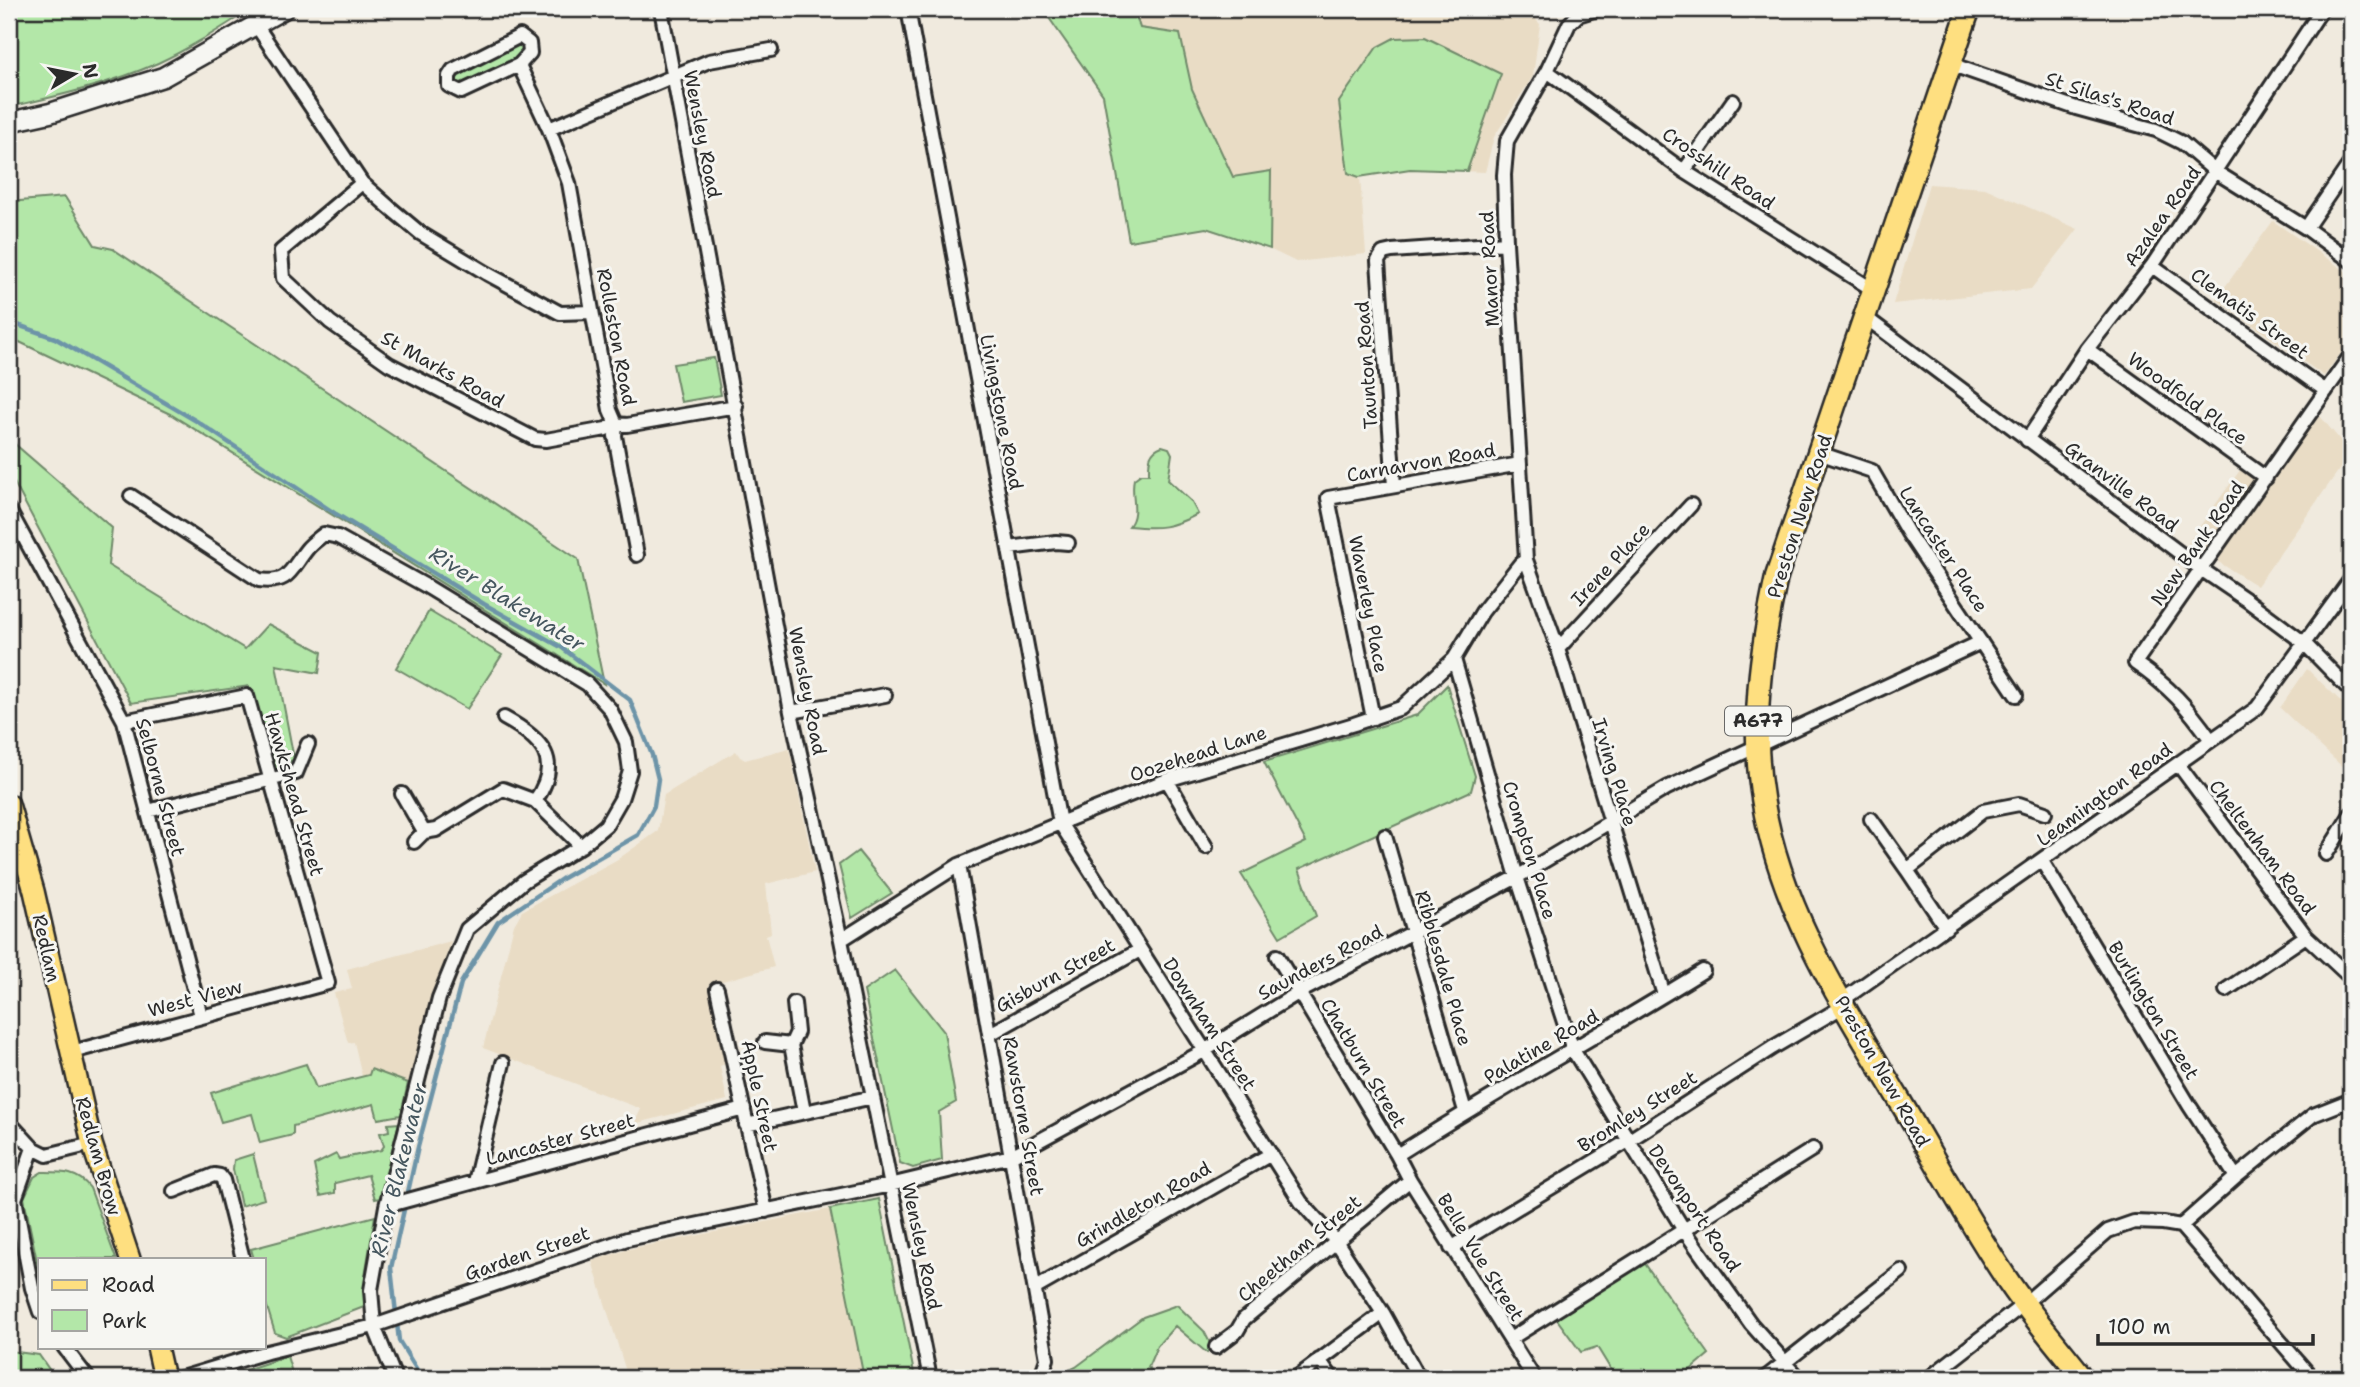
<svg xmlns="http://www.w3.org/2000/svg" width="2360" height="1387" font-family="'Shantell Sans',sans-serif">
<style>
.built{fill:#e9dcc5}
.green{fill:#b3e7a8;stroke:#6f896a;stroke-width:2}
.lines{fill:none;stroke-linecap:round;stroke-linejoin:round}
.stream{stroke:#6d94a8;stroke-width:4.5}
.street-casing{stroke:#2b2b2b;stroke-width:18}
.secondary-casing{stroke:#2b2b2b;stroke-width:23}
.primary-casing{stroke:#2b2b2b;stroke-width:24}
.highway-casing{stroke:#2b2b2b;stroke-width:26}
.street{stroke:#f6f6f2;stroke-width:12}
.secondary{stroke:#f6f6f2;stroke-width:18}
.primary{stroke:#fedf80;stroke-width:19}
.highway{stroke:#fedf80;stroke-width:21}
.labels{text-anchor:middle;stroke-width:6;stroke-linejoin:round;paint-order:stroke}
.shield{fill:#f6f6f2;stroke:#686867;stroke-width:2}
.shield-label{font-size:18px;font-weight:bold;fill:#2b2b2b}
.street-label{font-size:19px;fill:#2b2b2b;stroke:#f6f6f2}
.water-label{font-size:21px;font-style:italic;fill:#46575f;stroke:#f6f6f2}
</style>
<rect width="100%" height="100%" fill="#f0eade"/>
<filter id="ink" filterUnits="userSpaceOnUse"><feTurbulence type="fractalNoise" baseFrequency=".0143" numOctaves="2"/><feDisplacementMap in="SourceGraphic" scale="14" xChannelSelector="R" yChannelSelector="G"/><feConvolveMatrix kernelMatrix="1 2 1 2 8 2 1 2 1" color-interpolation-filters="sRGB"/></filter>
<g filter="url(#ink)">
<!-- built -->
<path class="built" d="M1045,9H1526L1540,24L1533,76L1494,137L1485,172L1410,169L1360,177L1366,254L1296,262L1212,221Z
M1929,184L1985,188L2078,229L2031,289L1893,304Z
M2273,221L2351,275V339L2324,376L2216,299Z
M2309,403L2351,453L2257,586L2188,543L2243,466L2255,476Z
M2307,669L2351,711V775L2280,708Z
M789,748L815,872L766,884L771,933L766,935L774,967L708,985L725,1064L720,1066L727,1100L634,1124L641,1109L483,1048L514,925L522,911L618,859L658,831L664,795L736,751L740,757L745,760Z
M451,941L408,1083L372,1069L370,1075L362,1076L354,1042L348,1043L334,993L352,989L347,969Z
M830,1209L864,1378H628L592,1261L629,1249Z"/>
<!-- green -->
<path class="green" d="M9,9H251C221,28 191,48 158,63C110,84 59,96 9,107Z
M1045,9H1134L1140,28L1180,34L1192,89L1233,177L1271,171L1270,249L1206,228L1129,241L1103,95L1047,15Z
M1425,37L1501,74L1467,171L1410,169L1359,177L1348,173L1339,102L1377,47L1394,38Z
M518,40L526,45L523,56L461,87L456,83V76L459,73Z
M65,197L95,245L113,249L578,559L604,684L170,414L9,337V202Z
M714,358L721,395L681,402L673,364Z
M9,434L16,445L112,528L108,565L245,649L268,624L322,652L319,673L276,665L294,759L276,770L249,686L131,703L9,473Z
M1162,446L1169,448L1172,454L1168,480L1191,501L1198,514C1171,528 1159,529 1129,526C1140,512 1130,495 1134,479L1141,474H1149C1149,462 1148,451 1162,446Z
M429,611L502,655L467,709L396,668Z
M1447,685L1475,776L1471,791L1299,869L1316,916L1280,937L1241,874L1306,842L1264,762L1417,715Z
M858,851L892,893L852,918L839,865Z
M895,970L944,1032L956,1102L939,1112L942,1160L913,1168L900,1163L864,991Z
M306,1064L316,1088L369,1075L371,1069L408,1083L401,1115L378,1119L374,1104L293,1126V1135L260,1143L252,1114L221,1122L211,1093Z
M399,1123L380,1198L375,1199L368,1175L335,1183V1193L320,1196L314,1165L336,1154L339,1159L381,1150L384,1146L380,1133L389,1131L388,1124Z
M253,1154L264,1199L241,1206L233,1169L234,1160Z
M42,1172C61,1172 78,1171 90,1188L116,1259H40V1276L24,1198L34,1177Z
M879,1199L915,1378H864L830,1209Z
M375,1216L365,1276L364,1307L286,1337L275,1333L264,1297V1259H254L251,1249Z
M1643,1261L1709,1354L1681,1378H1616L1597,1347L1581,1352L1556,1318Z
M1177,1305L1204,1331L1211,1345L1207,1353L1175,1326L1157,1346L1148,1367L1158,1378H1054L1076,1367L1143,1317Z
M9,1351L39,1355L55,1378L9,1376Z
M287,1356L293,1376L286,1378H222Z"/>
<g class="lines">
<!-- stream -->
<path class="stream" d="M9,322L55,338L198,422L336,514L484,604L561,647L630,700L652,755L658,779L654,806L638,835L563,878L498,922L461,983L418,1147L391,1268L399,1341L422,1378"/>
<defs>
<path id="street" d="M661,9L791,712L841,940L930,1378
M908,9L1060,823L1301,1202L1336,1241L1383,1313L1419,1378
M1597,9L1578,15L1569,24L1547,71L1507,141L1504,175L1506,243L1526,560L1558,649L1664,995
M256,25L362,183L389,207L420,233L488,274L560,313L592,312
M520,36L529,43L530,53L519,65L461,92L449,86V76L453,70Z
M1950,64L2076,108L2156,130L2182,143L2216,172L2306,228L2351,261
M519,65L549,129L569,183L610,410L616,424L615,436L637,555
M1547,71L1684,171L1875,291
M549,129L709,61L771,50
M1684,171L1733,101
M362,183L281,251L283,278L330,322L389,364L535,439L546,440L606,429L616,424L627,425L736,406
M2306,228L2351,162
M2152,266L2326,391
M1865,317L2201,569L2248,601L2303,642L2351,691
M2087,349L2266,478
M2027,440L2087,349L2152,266L2322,9
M1819,453L1872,471L1908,533L2016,695
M1394,486L1378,261L1383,253L1392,251L1506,243
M131,496L259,580C290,584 290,570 307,549C311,544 318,539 324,534L338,537L426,586L587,684L610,709L626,742L630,771L621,799L606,825L581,846L524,881L467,929L439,998L386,1206L371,1290L374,1326L395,1378
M9,510L124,721L201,1016
M1009,548L1056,542L1068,543
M1558,649L1691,505
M1454,659L1517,877L1573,1050L1684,1230L1751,1324L1799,1378
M791,712L885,695
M504,718C543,739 563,761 535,801
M1373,718L1328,498L1520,464
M2211,740C2187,706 2170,687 2135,663L2351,355
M2178,764L2306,936L2351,978
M1167,780L1206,847
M402,794L424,832L436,830L503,789L535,801L581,846
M148,811L296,773L308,744
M1871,819L1907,870
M1385,836L1465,1111
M414,842L424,832
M2326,854L2351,814
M2042,861L2189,1105L2236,1177
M959,865L1047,1359L1042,1373L1037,1378
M1946,928L1907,870L1983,811L2019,804L2045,813
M841,940L959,865L1060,823L1167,780L1354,724L1401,708L1454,659L1482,612L1520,564L1526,560
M1277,956L1397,1155L1410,1180L1534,1378
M717,989L766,1211
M2226,990L2306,936
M1841,1001L2257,708L2351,579
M794,1003L797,1032L791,1045L804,1112
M990,1034L1140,950
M765,1042L791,1045
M72,1052L328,983L247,696L124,721
M9,1122L33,1148L47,1155L92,1144
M746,1125L873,1097
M33,1148L15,1199L32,1288L40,1312
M1397,1155C1498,1090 1602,1034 1703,971
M475,1182L503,1063
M174,1191L214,1175L220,1176L223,1180L243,1259
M386,1206L744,1109
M2181,1226L2236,1177L2313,1115L2351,1100
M1451,1248L1628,1141L1772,1048L1844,1006
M1036,1288L1271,1154
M1510,1339L1813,1149
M64,1347L87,1377
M1216,1347L1237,1331L1244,1319L1410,1180
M1319,1360L1332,1378
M181,1378L267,1352L374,1326L627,1239L890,1185L1011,1156L1204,1051L1298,993L1517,877L1667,788L1981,642
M1296,1378L1383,1313
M1765,1378L1901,1271
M1929,1378L2024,1304L2108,1231L2134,1222L2163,1223L2181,1226L2312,1378"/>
<path id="secondary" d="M9,122L50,113L163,77L284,9"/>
<path id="primary" d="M9,804L34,891L92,1144L130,1259
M157,1347L164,1378"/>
<path id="highway" d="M1969,9L1777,575C1761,648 1750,726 1763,801C1781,911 1844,1007 1900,1101C1935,1160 1968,1221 2006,1278C2029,1313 2057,1345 2083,1378"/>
</defs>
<!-- street casing -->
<use href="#street" class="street-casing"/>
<!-- secondary casing -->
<use href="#secondary" class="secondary-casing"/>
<!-- primary casing -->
<use href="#primary" class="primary-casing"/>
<!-- highway casing -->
<use href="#highway" class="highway-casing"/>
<!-- street -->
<use href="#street" class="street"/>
<!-- secondary -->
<use href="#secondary" class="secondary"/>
<!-- primary -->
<use href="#primary" class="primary"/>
<!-- highway -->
<use href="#highway" class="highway"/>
</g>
</g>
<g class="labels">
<!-- shield labels -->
<rect class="shield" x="1725" y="706.5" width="66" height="29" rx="5"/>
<g class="shield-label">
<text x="1758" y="727">A677</text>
</g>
<!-- street labels -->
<g class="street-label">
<text transform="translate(2110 98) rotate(18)" y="7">St Silas's Road</text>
<text transform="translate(703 134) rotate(79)" y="7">Wensley Road</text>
<text transform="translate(1719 168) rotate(34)" y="7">Crosshill Road</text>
<text transform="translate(2162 216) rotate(-55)" y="7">Azalea Road</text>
<text transform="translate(1489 269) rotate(-93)" y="7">Manor Road</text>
<text transform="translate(2250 313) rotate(36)" y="7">Clematis Street</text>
<text transform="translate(617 337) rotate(79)" y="7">Rolleston Road</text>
<text transform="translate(1366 365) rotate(-94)" y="7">Taunton Road</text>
<text transform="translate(443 369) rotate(29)" y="7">St Marks Road</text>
<text transform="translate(2188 398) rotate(36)" y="7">Woodfold Place</text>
<text transform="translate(1002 412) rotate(79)" y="7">Livingstone Road</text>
<text transform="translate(1421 462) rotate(-10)" y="7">Carnarvon Road</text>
<text transform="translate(2122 486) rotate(37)" y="7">Granville Road</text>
<text transform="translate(1799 516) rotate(-72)" y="7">Preston New Road</text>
<text transform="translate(2197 543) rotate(-55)" y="7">New Bank Road</text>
<text transform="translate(1944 549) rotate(57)" y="7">Lancaster Place</text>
<text transform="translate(1610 564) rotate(-47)" y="7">Irene Place</text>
<text transform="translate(1369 604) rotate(79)" y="7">Waverley Place</text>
<text transform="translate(808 691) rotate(79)" y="7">Wensley Road</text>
<text transform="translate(1198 753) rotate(-18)" y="7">Oozehead Lane</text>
<text transform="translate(1615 772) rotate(73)" y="7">Irving Place</text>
<text transform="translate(161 787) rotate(75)" y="7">Selborne Street</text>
<text transform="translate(295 794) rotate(74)" y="7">Hawkshead Street</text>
<text transform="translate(2104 794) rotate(-36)" y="7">Leamington Road</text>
<text transform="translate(2263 847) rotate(53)" y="7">Cheltenham Road</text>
<text transform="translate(1530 850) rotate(73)" y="7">Crompton Place</text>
<text transform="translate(47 948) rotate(77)" y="7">Redlam</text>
<text transform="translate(1320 962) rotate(-28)" y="7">Saunders Road</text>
<text transform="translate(1444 968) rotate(74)" y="7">Ribblesdale Place</text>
<text transform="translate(1055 975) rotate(-29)" y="7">Gisburn Street</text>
<text transform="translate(195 998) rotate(-15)" y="7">West View</text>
<text transform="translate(2154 1010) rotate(59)" y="7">Burlington Street</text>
<text transform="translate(1210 1024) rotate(57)" y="7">Downham Street</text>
<text transform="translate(1541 1046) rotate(-30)" y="7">Palatine Road</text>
<text transform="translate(1364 1063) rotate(59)" y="7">Chatburn Street</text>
<text transform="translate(1883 1071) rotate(60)" y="7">Preston New Road</text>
<text transform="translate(760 1096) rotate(78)" y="7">Apple Street</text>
<text transform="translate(1637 1111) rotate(-32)" y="7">Bromley Street</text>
<text transform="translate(1024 1116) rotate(80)" y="7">Rawstorne Street</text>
<text transform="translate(560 1139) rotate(-15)" y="7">Lancaster Street</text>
<text transform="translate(99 1156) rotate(74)" y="7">Redlam Brow</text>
<text transform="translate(1143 1204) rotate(-30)" y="7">Grindleton Road</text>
<text transform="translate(1695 1208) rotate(56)" y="7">Devonport Road</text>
<text transform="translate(922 1246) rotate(78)" y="7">Wensley Road</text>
<text transform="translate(1299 1248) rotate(-40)" y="7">Cheetham Street</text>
<text transform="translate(527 1253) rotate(-19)" y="7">Garden Street</text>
<text transform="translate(1481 1257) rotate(58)" y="7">Belle Vue Street</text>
</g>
<!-- water labels -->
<g class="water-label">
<text transform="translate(507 599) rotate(32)" y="7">River Blakewater</text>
<text transform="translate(399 1170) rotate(-76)" y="7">River Blakewater</text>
</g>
</g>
<!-- margin -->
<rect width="2360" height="1387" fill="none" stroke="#f6f6f2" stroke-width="35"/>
<rect x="18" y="18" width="2325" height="1352" fill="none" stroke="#2b2b2b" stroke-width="2.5" filter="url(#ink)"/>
<!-- legend -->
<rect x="38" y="1258" width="228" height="91" fill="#f6f6f2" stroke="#a5a5a2" stroke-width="2"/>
<rect x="52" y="1280" width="35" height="10" fill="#fedf80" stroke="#a5a5a2" stroke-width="2"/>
<text x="102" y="1292" font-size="21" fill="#2b2b2b">Road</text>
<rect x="52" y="1310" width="35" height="21" fill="#b3e7a8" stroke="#a5a5a2" stroke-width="2"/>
<text x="102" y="1328" font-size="21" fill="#2b2b2b">Park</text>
<!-- north arrow -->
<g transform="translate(74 74) rotate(80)" stroke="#f6f6f2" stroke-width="5" paint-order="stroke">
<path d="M0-5L12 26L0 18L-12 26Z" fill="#2b2b2b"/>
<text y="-10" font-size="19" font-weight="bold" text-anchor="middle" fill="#2b2b2b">N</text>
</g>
<!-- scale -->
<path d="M2098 1334v10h215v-10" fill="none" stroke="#2b2b2b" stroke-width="3.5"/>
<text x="2108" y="1334" font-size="21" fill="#2b2b2b" stroke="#f6f6f2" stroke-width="5" paint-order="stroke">100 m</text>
</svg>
